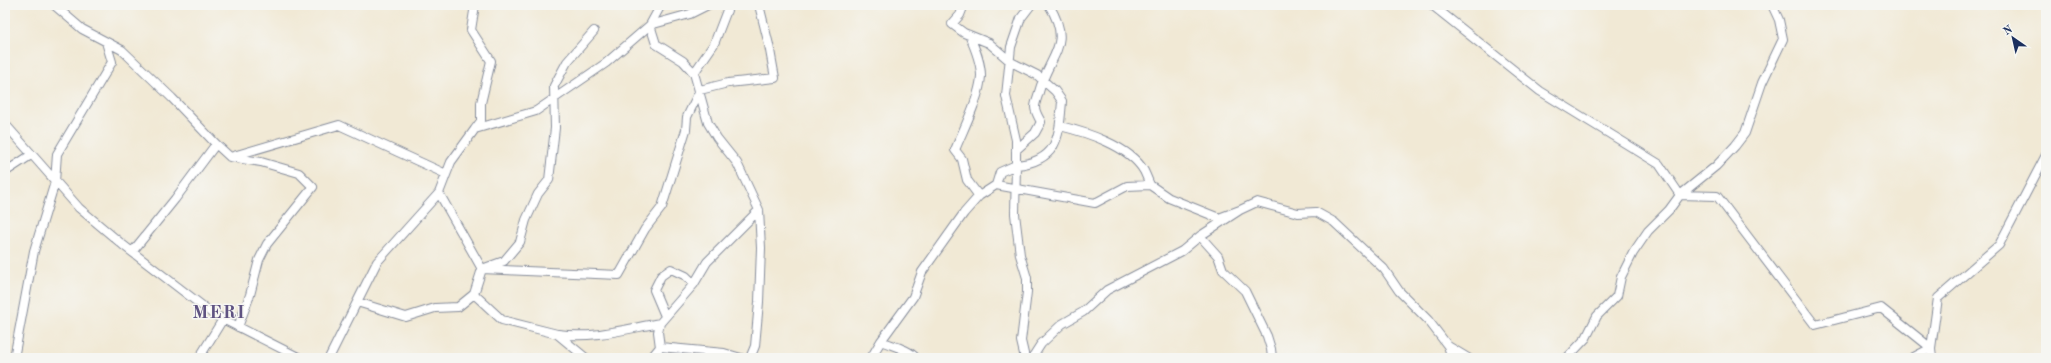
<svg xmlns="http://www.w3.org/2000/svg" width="2051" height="363" font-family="'Old Standard TT',serif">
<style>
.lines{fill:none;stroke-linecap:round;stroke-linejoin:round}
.minor-casing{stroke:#868c9a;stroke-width:10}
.minor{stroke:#fff;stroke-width:8}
.labels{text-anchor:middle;stroke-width:3;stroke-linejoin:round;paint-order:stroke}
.district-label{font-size:18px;font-weight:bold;letter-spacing:1px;fill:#5f5382;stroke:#f6f6f2}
</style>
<rect width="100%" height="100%" fill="#f6f6f2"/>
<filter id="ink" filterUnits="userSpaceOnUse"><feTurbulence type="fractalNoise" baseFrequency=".025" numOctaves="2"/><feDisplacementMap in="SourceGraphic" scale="8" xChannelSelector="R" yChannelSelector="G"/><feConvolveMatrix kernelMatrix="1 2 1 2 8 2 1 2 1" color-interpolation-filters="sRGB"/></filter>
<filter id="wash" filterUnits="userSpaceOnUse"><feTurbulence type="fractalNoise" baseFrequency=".012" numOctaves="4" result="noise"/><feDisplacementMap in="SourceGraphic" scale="16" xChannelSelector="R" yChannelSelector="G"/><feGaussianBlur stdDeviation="0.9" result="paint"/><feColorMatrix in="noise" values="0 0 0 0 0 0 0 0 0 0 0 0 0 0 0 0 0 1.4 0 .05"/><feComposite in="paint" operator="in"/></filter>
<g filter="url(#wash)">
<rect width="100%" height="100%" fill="#f1e9d5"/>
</g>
<g filter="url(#ink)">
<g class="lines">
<defs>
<path id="minor" d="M54,5L82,29L122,50L172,98L216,144L175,199L133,251
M475,5L471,30L491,61L481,103V121L475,129
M708,5L690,14L650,25L656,44L683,61L694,73L708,123L717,138L737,163L759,210L761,248L759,302L755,346L750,358
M964,5L960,15L952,24L964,33L989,43L1011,62L1037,75L1055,91L1062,101C1059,136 1059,161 1016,165L1015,214L1020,255L1027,278V292L1021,341L1025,358
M1432,5L1540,91L1659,164L1680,195L1717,196L1815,325L1881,308L1931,348L1932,358
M969,35C975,48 981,62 981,76C980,97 963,130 955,150L962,159L967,180L979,196
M694,73L714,44L729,5
M5,124L79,208L123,245L213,314L300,358
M1060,126C1085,132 1130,146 1144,171C1146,175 1148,180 1150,185
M216,144L230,157L339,125L446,174
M1016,150L1035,133L1041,122C1039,118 1035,112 1035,107C1035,103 1038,96 1039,92C1049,54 1074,46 1049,5
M230,157L261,162L299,173L313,187L267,244L259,260L250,295L238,327
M5,172L31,155
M996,185L1095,203L1127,186L1150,185L1169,198L1219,218L1240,210L1200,236L1182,251L1107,290L1083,312L1062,324L1041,344L1032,358
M439,193L482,269L619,275L645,229L662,207L686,130L687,117L700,90L728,83L775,78L769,45L759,5
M1240,210L1257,202L1298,213L1316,212L1334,222L1384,269L1399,291L1428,320L1448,346
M1200,236L1218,256L1223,270L1245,291L1267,336L1271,349L1272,358
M474,294L482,269L504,261L520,242L526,220L538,194L549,180L555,128L554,86L567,62L594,31
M357,302L406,317L435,308L458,307L474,294L502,320L557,334L586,358
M665,316L654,290L661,276L671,269L686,276L694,284
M558,334C593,339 626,329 660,323
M881,341C893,346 908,349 916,358
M660,347L724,353L741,358
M14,358L34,251L55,182L57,154L112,62L106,42
M199,358L223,319
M329,358L377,262L439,193L451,162L475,129L536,111L606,63L650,25L661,5
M651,358L660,347L658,332L660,323L694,284L707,262L759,210
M871,358L881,341L913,297L922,272L964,213L979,196L996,185L1000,172L1016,165V140L1006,96L1011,47L1021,18L1031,5
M1452,358L1448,346L1468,358
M1567,358L1586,338L1597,316L1617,296L1621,277L1633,253L1648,231L1669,210L1680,195L1716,166L1735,146L1745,133L1762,83L1783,39L1779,20L1772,5
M1912,358L1931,348L1938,298L1999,245L2046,155"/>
</defs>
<!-- minor casing -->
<use href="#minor" class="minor-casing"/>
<!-- minor -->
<use href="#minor" class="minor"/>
</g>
</g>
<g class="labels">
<!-- district labels -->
<g class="district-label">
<text x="219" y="318">MERI</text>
</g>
</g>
<!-- margin -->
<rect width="2051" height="363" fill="none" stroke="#f6f6f2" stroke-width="20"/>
<!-- north arrow -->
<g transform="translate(2013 38) rotate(326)" stroke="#f6f6f2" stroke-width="3" paint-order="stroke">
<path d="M0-3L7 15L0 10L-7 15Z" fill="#1b2f5e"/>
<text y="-6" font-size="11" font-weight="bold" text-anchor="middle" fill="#1b2f5e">N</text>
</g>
</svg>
